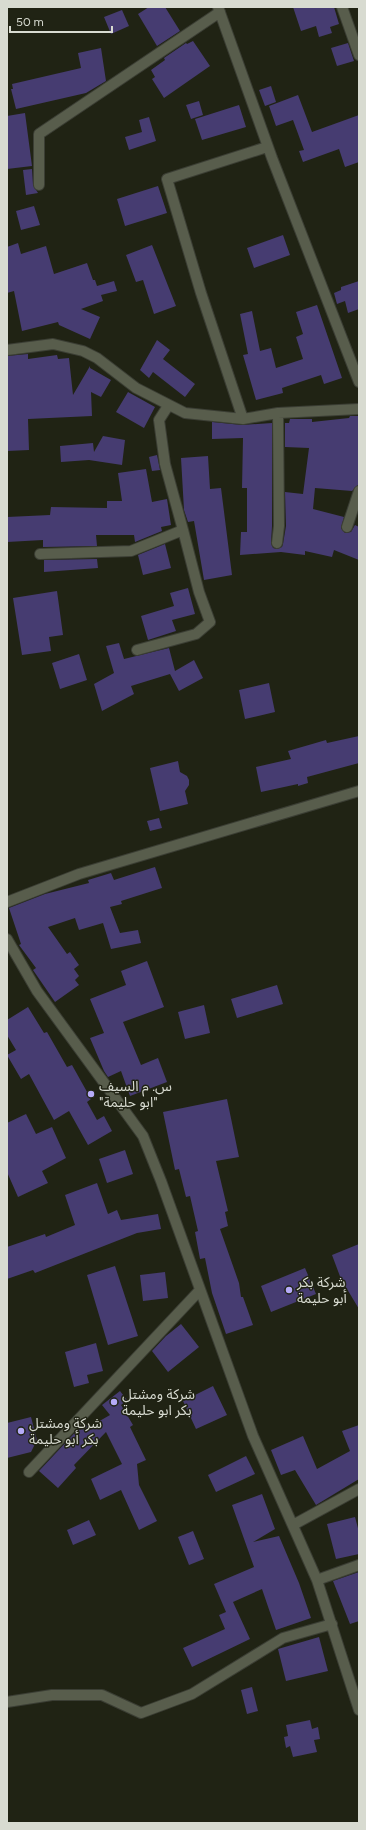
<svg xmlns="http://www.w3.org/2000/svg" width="366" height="1830" font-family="Figtree,'Noto Sans Arabic',sans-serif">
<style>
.building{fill:#463c71}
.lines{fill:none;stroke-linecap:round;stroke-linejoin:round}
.minor-casing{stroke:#3b3e34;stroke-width:12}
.minor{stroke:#585d4c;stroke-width:10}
.poi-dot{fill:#b6abf8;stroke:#202314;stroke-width:1.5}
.labels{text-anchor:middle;stroke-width:3;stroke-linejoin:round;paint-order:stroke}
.poi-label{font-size:14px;fill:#d8dbd1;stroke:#202314;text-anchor:start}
</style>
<rect width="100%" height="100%" fill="#202314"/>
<!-- building -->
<path class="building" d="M149,7H165L180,31L157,46L138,14Z
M293,7H334L339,24L330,27L332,33L319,37L316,26L301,31Z
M122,10L129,26L111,34L104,17Z
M193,41L210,66L164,98L152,79L155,77L151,70L165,60L164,58L186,43L187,44Z
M348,43L354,61L337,66L331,48Z
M101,48L106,81L86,93L16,109L11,89H13L12,84L81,68L78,53Z
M271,86L276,102L265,106L259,90Z
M298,95L312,132L359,115V162L345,167L339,149L303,162L299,151L304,150L293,120L276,126L269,106Z
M199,101L203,115L191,119L186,105Z
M239,105L246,127L202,140L195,119Z
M25,113L32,166L7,169V116Z
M149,117L156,141L129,150L125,137L142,132L139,120Z
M32,169L33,185L38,193L26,195L23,170Z
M158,186L167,213L125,226L117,199Z
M34,206L40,225L21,230L16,211Z
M283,235L290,255L254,268L247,248Z
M18,243L21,254L46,246L54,274L87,263L93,280H95L97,286L114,281L117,291L101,295L103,301L81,309L100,317L90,339L59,325L58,322L22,331L14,291L7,293V247Z
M152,245L176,306L154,314L143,280L136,282L126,255Z
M359,281V309L348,313L345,301L337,304L334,293L341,290V287Z
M317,305L342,378L324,384L321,375L282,388L283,393L256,400L243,355L248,354L240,314L252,311L260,351L271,348L276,368L303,359L296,337L303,334L296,312Z
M157,340L170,350L163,359L195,384L185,397L153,372L149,378L140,370Z
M28,354V359L57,355L58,359L69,358L73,395L90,366V368L111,380L101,397L91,392L92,416L28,419L29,450L7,451V356Z
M128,392L155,407L144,428L116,412Z
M350,416H359L358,485L352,491L315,488L313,509L344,517L341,528L345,533L351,532L355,525L359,527V560L334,550L332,557L305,551V555L281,552L240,555L241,532H247V488H242L243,438L212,439V422L242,425L272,423V526L271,543L273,548L277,549L282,547L283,544L286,526L285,492L303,494L309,448L285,447V423H289L290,419H312V422L349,418Z
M103,436L125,440L122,465L89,460L61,462L60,446L93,443L94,452Z
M157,455L160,470L152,471L149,457Z
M208,456L210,489L221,488L232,575L204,580L194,521L188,522L184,510L181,458Z
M146,469L152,502L167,499L171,525L161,527L162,531L135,542L134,535H96L97,546L43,547V540L7,542V517L50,515L51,507L107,508V501H122L118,473Z
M165,544L171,568L143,575L138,555Z
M97,559L98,568L44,572V560Z
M188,588L195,614L172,620L176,631L148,640L141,616L174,606L170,593Z
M57,591L63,635L49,637L51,651L22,655L13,598Z
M119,643L124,659L169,648L175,671L194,660L203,678L179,691L170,674L131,686L134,694L102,711L94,684L114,673L106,646Z
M79,654L87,680L60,689L52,663Z
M269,683L275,712L245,719L239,690Z
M359,736V763L307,777L308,783L298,786V784L261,792L256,767L291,759L288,751L326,740L327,743Z
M178,761L180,772L187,776L189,780V785L185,791L188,804L160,811L150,768Z
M159,818L162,828L150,831L147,821Z
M155,867L162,888L121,901L122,904L110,907L120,933L138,930L141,943L111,949L103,923L79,930L75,918L48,927L67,954L70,952L79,965L74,969L79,976L75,980L79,985L55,1002L33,970L36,968L19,945L21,944L9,908L45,894L89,883L88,880L111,873L114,880Z
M147,961L164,1007L123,1022L141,1065L158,1058L167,1082L130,1096L121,1071L108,1077L104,1071L90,1038L104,1033L90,999L126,985L121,971Z
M277,985L283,1004L237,1018L231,999Z
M204,1005L210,1033L185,1039L178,1012Z
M28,1007L44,1033L47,1032L67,1067L72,1065L91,1099L87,1102L97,1120L104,1116L112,1131L88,1145L69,1111L54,1120L29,1074L21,1079L7,1055L16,1050L7,1035V1020Z
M227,1099L239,1157L216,1161L228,1211L225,1212L228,1226L220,1229L239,1283L241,1297H243L253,1325L226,1334L212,1293L205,1258L200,1259L195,1232L198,1231L190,1196L186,1197L179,1169L175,1170L163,1112Z
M26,1114L36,1134L52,1127L66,1158L42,1171L48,1183L18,1197L7,1172V1123Z
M125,1150L133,1174L107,1183L99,1159Z
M97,1183L108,1214L117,1210L121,1220L158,1214L161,1229L137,1233L35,1273L33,1270L7,1279V1247L45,1234L46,1237L75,1225L65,1195Z
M359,1244V1309L341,1279L332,1255Z
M115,1266L138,1336L108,1345L87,1275Z
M305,1268L316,1294L271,1312L261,1286Z
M165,1272L168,1298L143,1301L140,1275Z
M181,1324L199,1347L168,1372L152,1351L166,1336Z
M96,1343L103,1371L87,1375L89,1383L74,1387L65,1352Z
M213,1386L227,1415L196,1429L183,1401Z
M120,1391L127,1400L121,1405L133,1425L130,1427L146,1460L137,1464L139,1485L157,1521L139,1530L121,1490L100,1500L91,1479L122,1464L106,1432L74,1465L76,1468L58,1488L39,1471L84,1423L89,1427L110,1415L102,1405Z
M31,1417L37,1440L31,1452L7,1458V1423Z
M359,1425V1479L316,1505L295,1470L281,1475L271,1450L303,1436L317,1469L350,1451L342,1431Z
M246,1456L255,1474L216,1492L208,1475Z
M262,1494L275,1529L253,1542L279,1536L299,1583L311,1618L276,1630L262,1589L233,1602L250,1639L192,1667L183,1648L225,1629L219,1615L226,1612L214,1584L254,1567L232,1505Z
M355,1517L359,1532V1554L336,1559L327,1524Z
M89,1520L96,1535L73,1545L67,1530Z
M193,1531L204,1559L189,1565L178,1537Z
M359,1572V1621L350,1624L333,1581Z
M319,1637L328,1671L286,1681L278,1649Z
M252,1687L258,1711L247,1714L241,1690Z
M310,1720L312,1729L318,1727L320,1739L314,1740L317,1752L293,1757L290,1746L286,1748L284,1737L288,1736L286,1725Z"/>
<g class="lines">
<defs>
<path id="minor" d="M218,7L272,158L359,382
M342,7L359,55
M39,185V134L220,12
M7,350L53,344L83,351L97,358L136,388L185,413L243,419L278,413L359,409
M243,419L201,293L167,179L267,147
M347,527L359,491
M277,543L279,526L278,413
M40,554L131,551L183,530L165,464L159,420L168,406
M137,650L196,634L210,622L199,592L183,530
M7,902L79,874L359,791
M7,939L37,991L143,1136L161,1181L253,1436L317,1580L359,1710
M29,1472L200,1290
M293,1525L359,1489
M317,1580L359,1565
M7,1702L52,1695H102L141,1713L192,1694L283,1638L332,1624"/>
</defs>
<!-- minor casing -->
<use href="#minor" class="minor-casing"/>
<!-- minor -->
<use href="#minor" class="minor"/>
</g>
<!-- markers -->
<g class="poi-dot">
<circle cx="91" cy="1094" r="4"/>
<circle cx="289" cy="1290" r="4"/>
<circle cx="114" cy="1402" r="4"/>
<circle cx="21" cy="1431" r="4"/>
</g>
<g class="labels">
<!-- poi labels -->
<g class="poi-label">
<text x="99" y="1091">س. م السيف<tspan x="99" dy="16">"ابو حليمة"</tspan></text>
<text x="297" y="1287">شركة بكر<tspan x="297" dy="16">أبو حليمة</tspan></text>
<text x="122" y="1399">شركة ومشتل<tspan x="122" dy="16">بكر ابو حليمة</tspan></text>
<text x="29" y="1428">شركة ومشتل<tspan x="29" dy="16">بكر أبو حليمة</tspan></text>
</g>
</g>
<!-- border -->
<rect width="366" height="1830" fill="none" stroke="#d8dbd1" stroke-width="16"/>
<!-- scale -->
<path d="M10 26v6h102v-6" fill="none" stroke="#d8dbd1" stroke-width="2"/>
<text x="16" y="26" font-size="12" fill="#d8dbd1" stroke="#202314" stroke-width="3" paint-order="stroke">50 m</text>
</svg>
